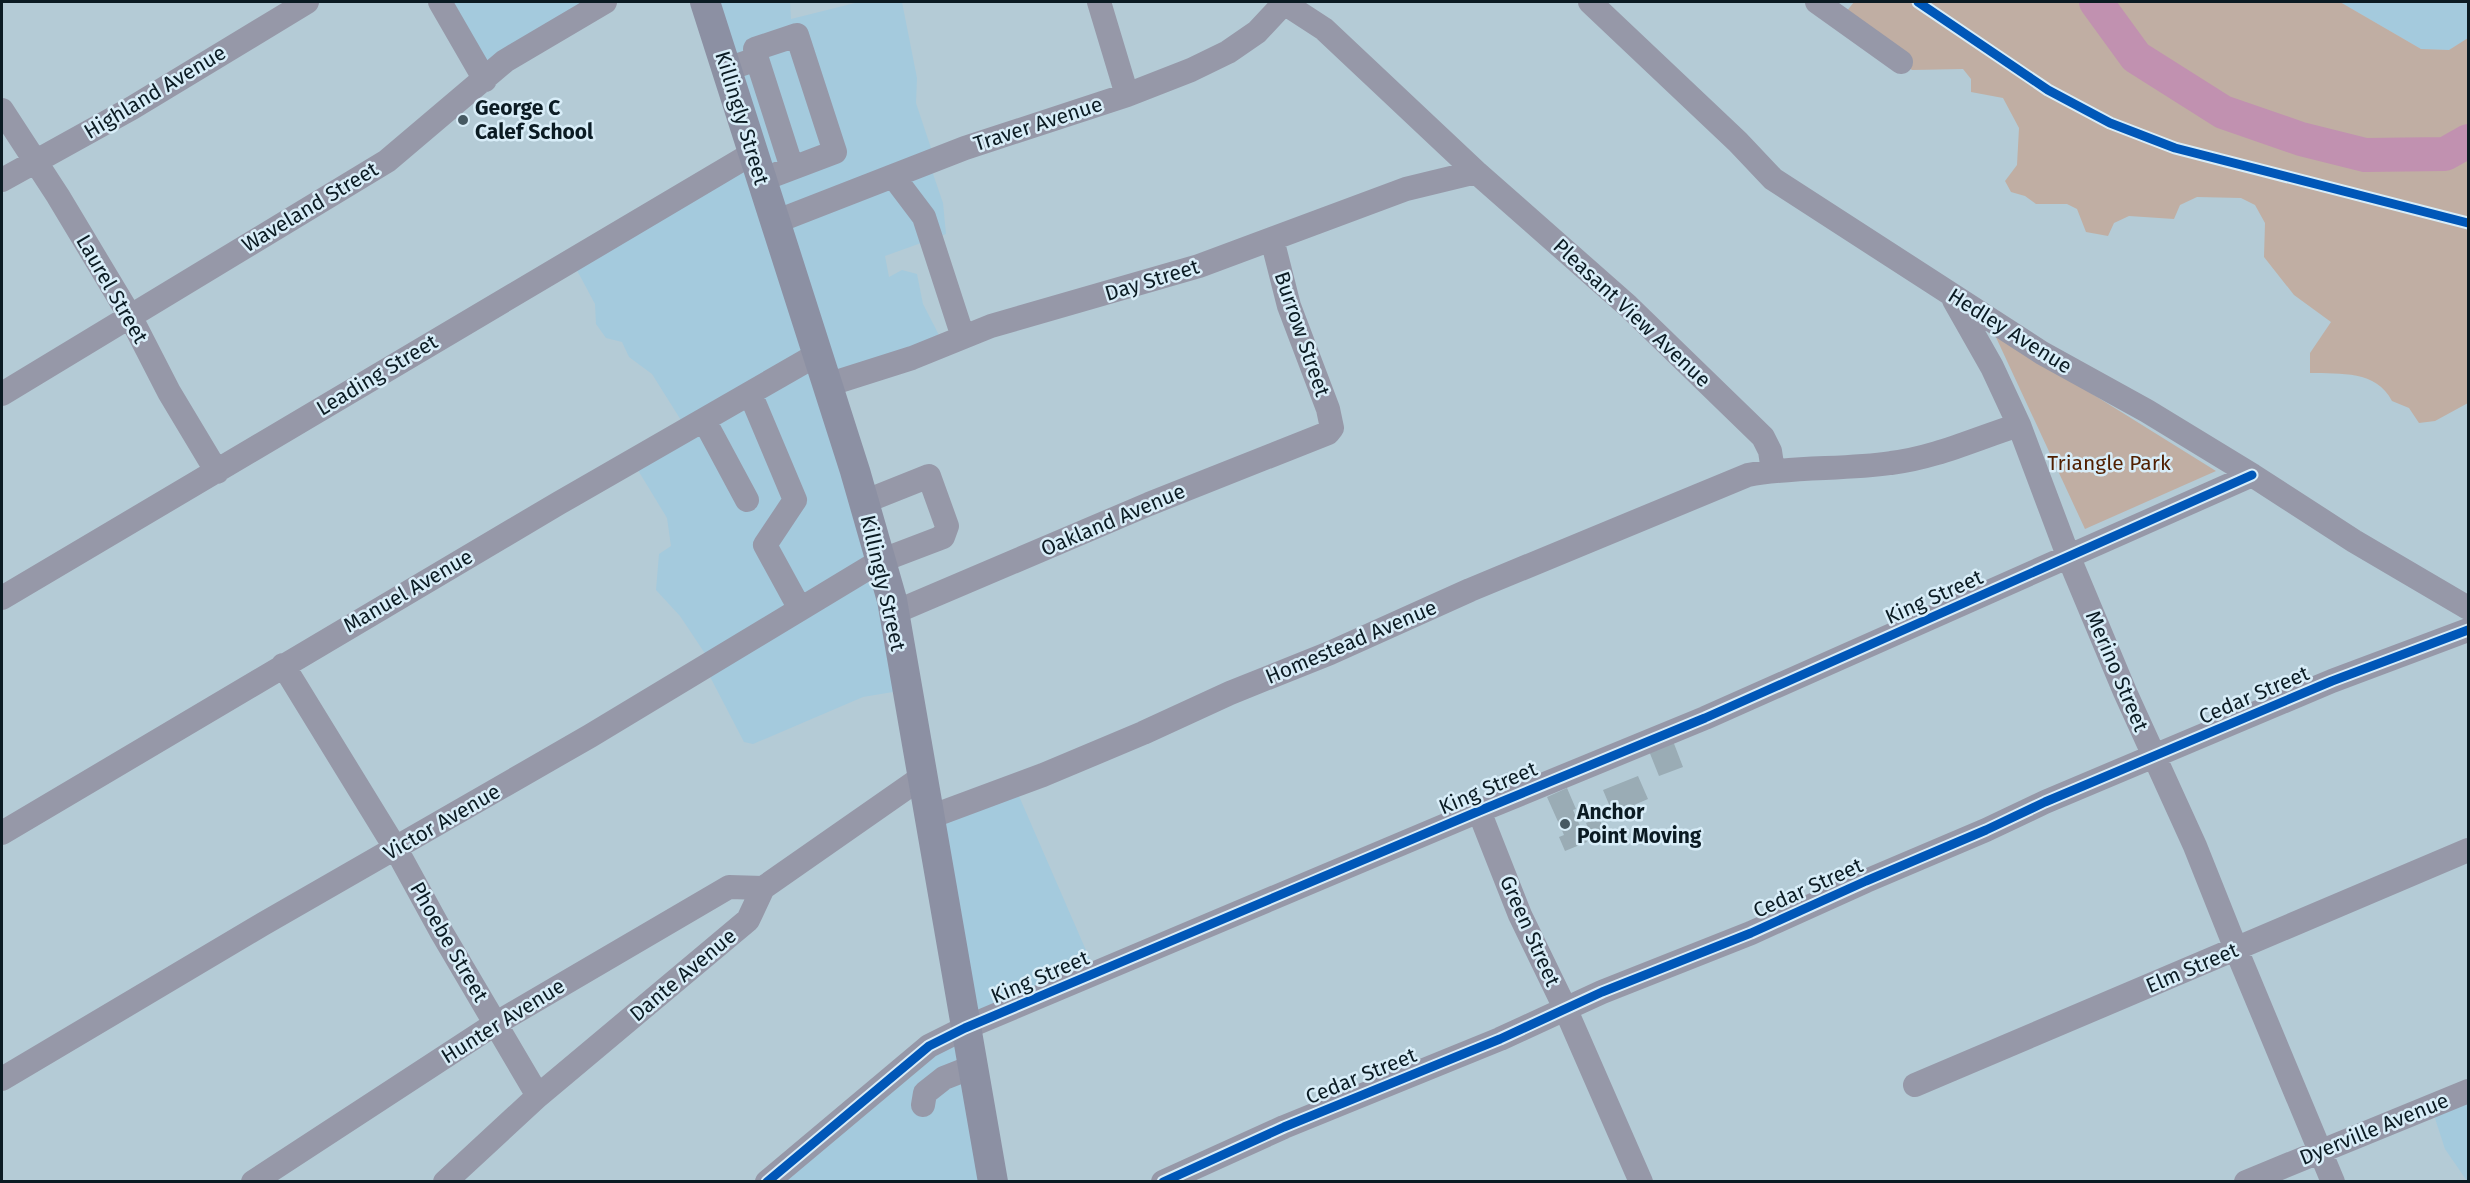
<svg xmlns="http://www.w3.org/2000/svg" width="2470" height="1183" font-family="'Fira Sans',sans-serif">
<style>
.built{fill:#a4cadd}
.green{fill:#c0aea3}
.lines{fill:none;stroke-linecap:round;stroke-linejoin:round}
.river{stroke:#c191b0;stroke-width:34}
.building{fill:#9aacb5}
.minor{stroke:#9698a8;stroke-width:24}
.major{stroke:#8c90a3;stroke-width:30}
.cycleway-casing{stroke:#d8edf8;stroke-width:13}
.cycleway{stroke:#0057b8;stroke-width:9}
.poi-dot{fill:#465962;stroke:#d8edf8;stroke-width:2}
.labels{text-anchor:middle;stroke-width:5;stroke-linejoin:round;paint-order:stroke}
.street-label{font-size:21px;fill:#0b1b23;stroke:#d8edf8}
.poi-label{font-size:21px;font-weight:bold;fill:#0b1b23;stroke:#d8edf8;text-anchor:start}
.park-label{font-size:21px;fill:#501f00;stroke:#d8edf8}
</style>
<rect width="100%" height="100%" fill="#b4cbd6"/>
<!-- built -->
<path class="built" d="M440,2H601L491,73Z
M706,2H790L791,19L859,2H902L917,78L916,103L935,160L931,168L943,203L946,234L885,256L889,277L902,270L917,274L923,304L942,341L833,381L905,690L863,697L753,744L744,742L706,669L708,658L680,616L656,590L659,554L671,546L667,518L633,462L684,425L652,374L629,357L622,342L606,338L596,324L595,304L572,261L748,156Z
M2340,2H2468V38L2449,50L2421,49Z
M1015,787L1095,971L974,1022L934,813Z
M965,1027L995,1181H767Z
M2468,1089V1181H2467L2445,1149L2431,1106Z"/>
<!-- green -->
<path class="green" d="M1854,2H2340L2421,49L2449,50L2468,38V403L2435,421L2419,423L2409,408L2392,401C2376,370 2341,374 2310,373V353L2331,322L2294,295L2264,257L2265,223L2255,205L2241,198L2197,197L2180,205L2174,219L2129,216L2114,223L2108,236L2086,232L2077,209L2067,204H2036L2025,196L2011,192L2005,181L2017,165L2019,128L2003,98L1971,92V79L1963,69L1912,70L1842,17Z
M1994,333L2216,471L2085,529Z"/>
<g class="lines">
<!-- river -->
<path class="river" d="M2096,2L2136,57L2223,112L2301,139L2365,155L2445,154L2468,141"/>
</g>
<!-- building -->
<path class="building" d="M1673,741L1683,767L1659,776L1649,751Z
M1638,776L1648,799L1613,814L1603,790Z
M1567,788L1576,809L1573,810L1587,842L1565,851L1559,837L1564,835L1547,797Z
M1599,818L1607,836L1594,841L1586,823Z"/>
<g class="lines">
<!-- minor -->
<path class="minor" d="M440,2L485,80
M1099,2L1127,95
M1590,2L1738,142L1773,179L2042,353L2147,411L2252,475L2354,541L2468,608
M1817,2L1901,62
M1284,3L1324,29L1476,172L1628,306L1763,437L1770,451L1773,471
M757,59L792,168
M727,69L757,59L755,49L797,35L835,152L761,180
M2,110L58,196L130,316L169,392L217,472
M893,176L924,217L963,337
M2,180L132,108L307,2
M775,222L965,148L1127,95L1191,70L1228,52L1257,32L1285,2
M1954,300L1992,367L2019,425L2069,558L2125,692L2195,846L2236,949L2333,1182
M827,385L912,358L991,326L1199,266L1406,189L1476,172
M750,393L795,500L765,545L800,609
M2,394L387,161L505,61L605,2
M704,420L747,500
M2,598L753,153
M893,613L1149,504L1328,433L1332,428L1328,409L1289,306L1272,239
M283,665L396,849L442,933L538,1096
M1479,811L1520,915L1565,1008L1641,1182
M930,817L1043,775L1143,733L1230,693L1330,653L1470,590L1748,475C1795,466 1843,470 1891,463C1935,458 1977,438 2019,425
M2,833L559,503L818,354
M2,1079L263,924L590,736L880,561L943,537L947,526L929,476L864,502
M1915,1085L2468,850
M923,1105L925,1093L944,1078L972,1067
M253,1182L495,1024L729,887L763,888
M445,1182L538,1096L748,920L763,888L922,777
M767,1182L929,1046L965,1028L1479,811L1705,718L2252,475
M1163,1182L1284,1127L1500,1039L1602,992L1751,933L1866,881L1986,830L2045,802L2332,681L2468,630
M2246,1182L2468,1091"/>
<!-- major -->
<path class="major" d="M705,2L855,471L892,600L993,1182"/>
<defs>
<path id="cycleway" d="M1918,2L2048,90L2110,123L2175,148L2468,223
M767,1182L929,1046L965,1028L1479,811L1705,718L2252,475
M1163,1182L1284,1127L1500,1039L1602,992L1751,933L1866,881L1986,830L2045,802L2332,681L2468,630"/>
</defs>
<!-- cycleway casing -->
<use href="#cycleway" class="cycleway-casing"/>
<!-- cycleway -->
<use href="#cycleway" class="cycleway"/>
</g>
<!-- markers -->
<g class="poi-dot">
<circle cx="463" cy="120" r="6"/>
<circle cx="1565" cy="824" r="6"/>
</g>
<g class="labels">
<!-- street labels -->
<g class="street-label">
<text transform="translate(155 92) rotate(-31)" y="7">Highland Avenue</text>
<text transform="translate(742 118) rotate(73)" y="7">Killingly Street</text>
<text transform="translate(1038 124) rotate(-18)" y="7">Traver Avenue</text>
<text transform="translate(310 207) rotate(-31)" y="7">Waveland Street</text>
<text transform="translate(1152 280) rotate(-17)" y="7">Day Street</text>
<text transform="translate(112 289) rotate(60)" y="7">Laurel Street</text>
<text transform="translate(1632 313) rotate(43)" y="7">Pleasant View Avenue</text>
<text transform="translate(2010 331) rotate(32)" y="7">Hedley Avenue</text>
<text transform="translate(1302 334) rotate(71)" y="7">Burrow Street</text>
<text transform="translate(377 375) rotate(-31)" y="7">Leading Street</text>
<text transform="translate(1113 520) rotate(-23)" y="7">Oakland Avenue</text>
<text transform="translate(883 583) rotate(77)" y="7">Killingly Street</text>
<text transform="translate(408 591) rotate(-30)" y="7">Manuel Avenue</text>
<text transform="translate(1934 597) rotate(-24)" y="7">King Street</text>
<text transform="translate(1351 642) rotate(-23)" y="7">Homestead Avenue</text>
<text transform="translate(2117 671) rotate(67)" y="7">Merino Street</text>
<text transform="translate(2254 695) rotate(-23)" y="7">Cedar Street</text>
<text transform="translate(1488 788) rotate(-23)" y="7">King Street</text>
<text transform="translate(442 822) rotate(-30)" y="7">Victor Avenue</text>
<text transform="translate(1808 888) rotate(-24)" y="7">Cedar Street</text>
<text transform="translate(1530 931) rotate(66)" y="7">Green Street</text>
<text transform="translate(449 942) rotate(60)" y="7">Phoebe Street</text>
<text transform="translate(2192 968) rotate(-23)" y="7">Elm Street</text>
<text transform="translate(683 975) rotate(-40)" y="7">Dante Avenue</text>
<text transform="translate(1040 977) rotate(-23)" y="7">King Street</text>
<text transform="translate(503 1021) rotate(-32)" y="7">Hunter Avenue</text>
<text transform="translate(1361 1076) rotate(-22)" y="7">Cedar Street</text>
<text transform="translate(2374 1129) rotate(-22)" y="7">Dyerville Avenue</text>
</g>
<!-- poi labels -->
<g class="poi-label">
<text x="475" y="115">George C<tspan x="475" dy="24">Calef School</tspan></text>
<text x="1577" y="819">Anchor<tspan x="1577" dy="24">Point Moving</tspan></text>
</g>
<!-- park labels -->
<g class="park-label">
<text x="2109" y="470">Triangle Park</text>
</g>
</g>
<!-- border -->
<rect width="2470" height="1183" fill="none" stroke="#0b1b23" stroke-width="6"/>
</svg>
